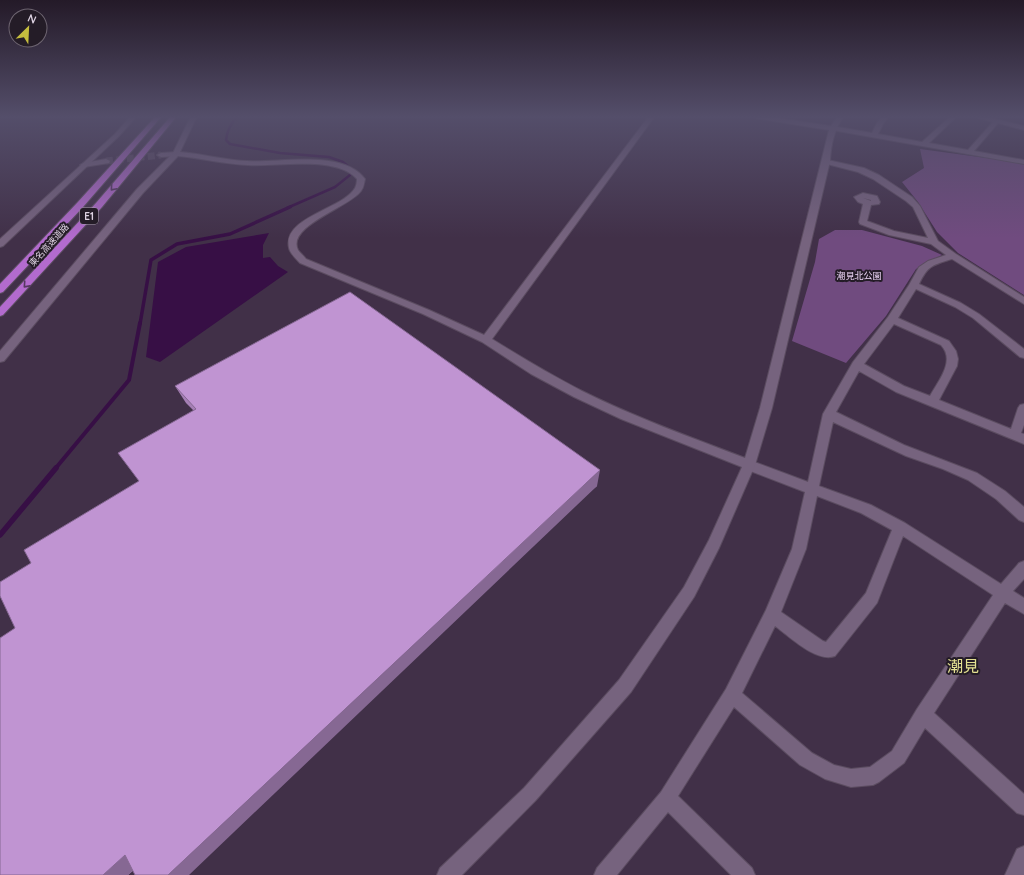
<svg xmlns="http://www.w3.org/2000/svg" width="1024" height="875" font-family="Quicksand,'Noto Sans JP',sans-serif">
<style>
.green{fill:#704b7f}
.water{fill:#370f45}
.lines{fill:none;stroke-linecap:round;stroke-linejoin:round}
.stream-far3{stroke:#370f45;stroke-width:2.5}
.stream-far2{stroke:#370f45;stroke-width:3.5}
.stream-far1{stroke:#370f45;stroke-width:4}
.stream{stroke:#370f45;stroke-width:5.5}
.minor-tunnel{stroke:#58485f;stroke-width:7;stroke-dasharray:7 3.5;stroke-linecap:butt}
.minor-casing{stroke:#5b4c60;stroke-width:2}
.tertiary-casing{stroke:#5b4c60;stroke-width:2}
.motorway-casing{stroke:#5b4c60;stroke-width:2}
.minor{fill:#76637e;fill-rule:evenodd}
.tertiary{fill:#76637e;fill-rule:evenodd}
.motorway{fill:#b36bce;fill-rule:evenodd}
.wall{fill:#a57fb5}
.shaded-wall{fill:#866893}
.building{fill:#c094d2;stroke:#866893}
.oneway{stroke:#563861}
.labels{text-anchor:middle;stroke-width:4;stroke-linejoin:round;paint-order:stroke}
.far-street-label{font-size:9px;fill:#ddd2e1;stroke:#241c27}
.far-park-label{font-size:9px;fill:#eed7f8;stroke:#241c27}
.shield{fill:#241c27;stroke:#a69ba9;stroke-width:1}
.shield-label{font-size:10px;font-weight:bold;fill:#ddd2e1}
.near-quarter-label{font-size:16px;fill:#e3e091;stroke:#241c27}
</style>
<rect width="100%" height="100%" fill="#413048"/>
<!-- green -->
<path class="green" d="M920,149L1024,163V295L958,253L937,232L918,202L902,182L924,168Z
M835,230H862L922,246L942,255L916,269L886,316L846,363L792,341L815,262L819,239Z"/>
<!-- water -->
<path class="water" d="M269,233L263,245V258L270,257L278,266L288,272L160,362L146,357L158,262L186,247Z"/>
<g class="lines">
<!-- stream-far3 -->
<path class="stream-far3" d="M238,116C231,123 227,130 226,140L230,144L280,153L329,157L343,162L350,168V175L335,187L287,208"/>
<!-- stream-far2 -->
<path class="stream-far2" d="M140,324L151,260L177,244L230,234L290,207"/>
<!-- stream-far1 -->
<path class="stream-far1" d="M55,469L129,380L140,323"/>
<!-- stream -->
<path class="stream" d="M0,535L56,468"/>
<!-- minor-tunnel -->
<path class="minor-tunnel" d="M106,161L161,155"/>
<defs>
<path id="minor" d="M883,116H889L883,124L878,134L922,142L951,116H957L929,143L968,150L993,122L975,117L974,116H983L1024,126V130L998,123L974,151L1024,160V164L832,130L829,128L832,126L872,133L877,123Z
M176,152L180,154L179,156L161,157L157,155L161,153Z
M106,159L110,161L109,163L84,167L80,165L84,163Z
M823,159L864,168L879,175L912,197L920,206L938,241L956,254L1024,297V304L952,259C933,265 928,265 919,284L961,303L979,314L1024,349V358L1020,357L973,318L955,307L916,289L898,318L949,341L956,351L958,359L957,366L939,400L1011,429L1018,408L1020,405L1024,404V425L1021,433L1024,434V444L896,392L859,371L836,412L904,445L977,473L1005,491L1024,507V522L1019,520L996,499L968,480L943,469L906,456L833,422L819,486L871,505L905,523L1001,584L1019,563L1024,561V579L1013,591L1024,598V614L1005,603L934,713L1024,794V815L1017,813L925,728L904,763L879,782L873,785L851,787L825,779L800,765L734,707L678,796L752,868L755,875H731L668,812L617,875H594L597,868L661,792L726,689L766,610L792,549L805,492L745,469L743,465L745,461L749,460L808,482L823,414L853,362L888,317L909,285L919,267L928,261L946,255L931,244L889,235L860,224L859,222L863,204L858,202L854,197L863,193L877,196L880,202L879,204L871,205L867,221L894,231L928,238L913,207L906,201L873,179L858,172L823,163ZM863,198L871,200V201ZM894,324L941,345C956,361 938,381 930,396L904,386L864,364ZM817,496L861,513L892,530L866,593L826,642L823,641L781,612L806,549ZM903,536L993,595L917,709L892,751L870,767L851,769L834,765L812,753L742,693L775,626C789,636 816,663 835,656L877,603Z
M1024,846V875H1005L1017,849Z"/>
<path id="tertiary" d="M131,116H137L119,136L3,246L0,247V239L115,134Z
M191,116H197L180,152C203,154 225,160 247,161C280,163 343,149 365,179C364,183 364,187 361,191C350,207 286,226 298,250C300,253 304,256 306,259L429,310L484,335L649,116H655L492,339C521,357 551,375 582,391C634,417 690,437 745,458L760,408L829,130L755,118L752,116H764L831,126L838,116H844C834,130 831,144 830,161L772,408L755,465L719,548L694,597L631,692L536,800L462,875H437L440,868L524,788L619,680L684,587L709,540L742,467L621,419L574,397L531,374L482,342L423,314L300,263C296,259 290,253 289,248C282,217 343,209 355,188C356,186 357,182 357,179C336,155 278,167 248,165C224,164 201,158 178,156L143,193L4,361L0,362V351L137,189L173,153Z"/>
<path id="motorway" d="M156,116H162L83,207L3,292L0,293V284L77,203Z
M171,116H177L102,207L3,315L0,316V307L96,203Z"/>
</defs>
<!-- minor casing -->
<use href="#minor" class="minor-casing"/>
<!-- tertiary casing -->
<use href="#tertiary" class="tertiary-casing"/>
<!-- motorway casing -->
<use href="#motorway" class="motorway-casing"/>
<!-- minor -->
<use href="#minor" class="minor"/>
<!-- tertiary -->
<use href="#tertiary" class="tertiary"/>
<!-- motorway -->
<use href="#motorway" class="motorway"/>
</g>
<!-- wall -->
<path class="wall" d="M175,386L597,486L128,875H0L15,628L31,563L139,481L194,411L186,403Z"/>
<!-- shaded-wall -->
<path class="shaded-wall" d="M600,470L597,486L189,875H168Z
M125,855L147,857L128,875H103Z"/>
<!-- building -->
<path class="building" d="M350,292L600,470L168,875H135L125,855L103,875H0V638L15,628L0,596V582L31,563L24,550L139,481L118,453L196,409L175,386Z"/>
<!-- one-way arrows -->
<defs><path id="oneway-chevron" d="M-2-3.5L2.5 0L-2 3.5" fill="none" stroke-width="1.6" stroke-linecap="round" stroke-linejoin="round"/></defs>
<g class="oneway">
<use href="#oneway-chevron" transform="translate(113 188) rotate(131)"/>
<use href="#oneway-chevron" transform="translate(26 285) rotate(132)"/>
</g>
<!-- sky -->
<linearGradient id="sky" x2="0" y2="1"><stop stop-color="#241a28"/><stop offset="0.49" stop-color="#544e6a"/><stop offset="1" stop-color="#544e6a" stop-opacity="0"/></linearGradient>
<rect width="1024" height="238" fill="url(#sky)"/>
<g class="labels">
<!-- far-street labels -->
<g class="far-street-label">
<text transform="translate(49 245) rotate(-48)" y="3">東名高速道路</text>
</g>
<!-- far-park labels -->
<g class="far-park-label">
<text x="859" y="279">潮見北公園</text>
</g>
<!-- shield labels -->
<rect class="shield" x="80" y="208" width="18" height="16" rx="3"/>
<g class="shield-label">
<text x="89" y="220">E1</text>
</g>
<!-- near-quarter labels -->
<g class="near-quarter-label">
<text x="963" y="672">潮見</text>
</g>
</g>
<!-- north arrow -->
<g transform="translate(28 28) rotate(24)"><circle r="19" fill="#241c27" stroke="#6e6571"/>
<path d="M0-3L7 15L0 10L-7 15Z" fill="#c4bc3e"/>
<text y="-6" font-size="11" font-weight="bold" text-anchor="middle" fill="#ddd2e1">N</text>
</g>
</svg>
